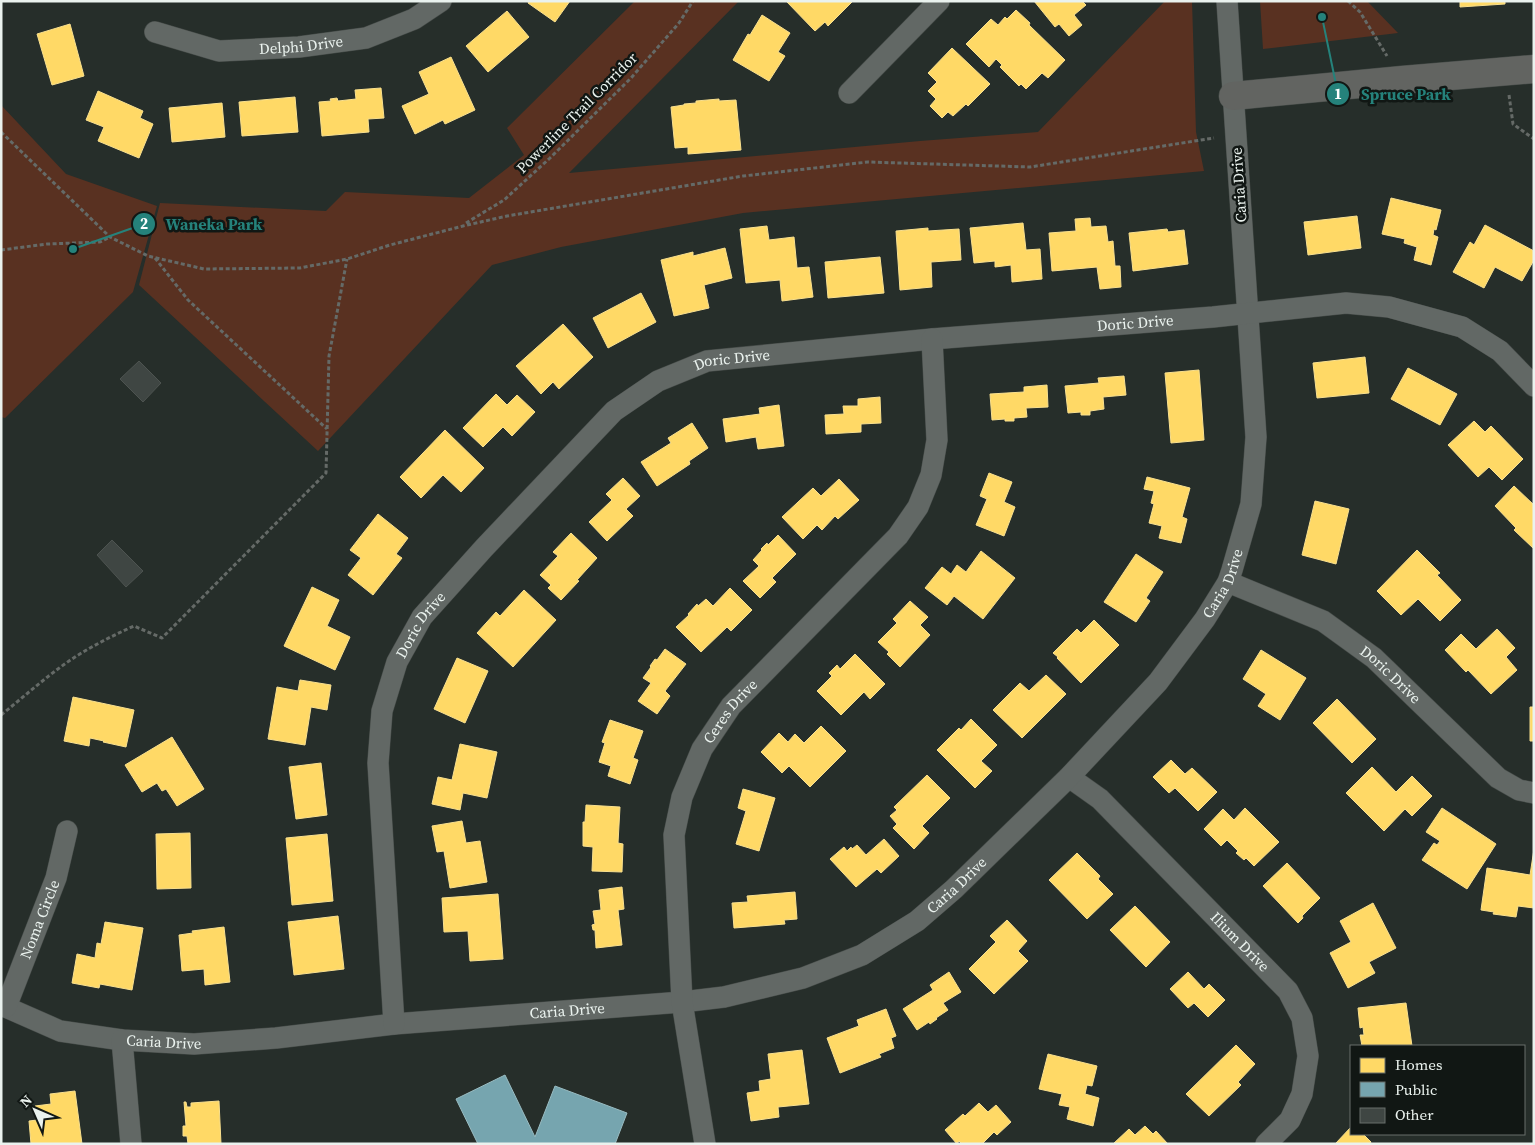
<svg xmlns="http://www.w3.org/2000/svg" width="1535" height="1145" font-family="'Source Serif 4',serif">
<style>
.green{fill:#593121}
.homes{fill:#ffd966;stroke:#f9e08f}
.public{fill:#76a5af;stroke:#99bcc2}
.building{fill:#3f4643;stroke:#4d5350}
.lines{fill:none;stroke-linecap:round;stroke-linejoin:round}
.street-casing{stroke:#444a47;stroke-width:22}
.secondary-casing{stroke:#444a47;stroke-width:29}
.path{stroke:#656a67;stroke-width:3;stroke-dasharray:4 2.5;stroke-linecap:butt}
.street{stroke:#626865;stroke-width:21}
.secondary{stroke:#626461;stroke-width:28}
.labels{text-anchor:middle;stroke-width:5;stroke-linejoin:round;paint-order:stroke}
.street-label{font-size:15px;fill:#eaf2ee;stroke:#111714}
.leader{fill:none;stroke:#25827b;stroke-width:2}
.callout-dot{fill:#25827b;stroke:#111714;stroke-width:2}
.mark-label{font-size:15px;text-anchor:middle;font-weight:bold;fill:#fff}
.callout-label{font-size:16px;text-anchor:middle;font-weight:bold;fill:#25827b;stroke:#111714;stroke-width:5;stroke-linejoin:round;paint-order:stroke}
</style>
<rect width="100%" height="100%" fill="#262e2a"/>
<!-- green -->
<path class="green" d="M635,1H739L569,173L920,141L1038,132L1165,1H1192L1196,132L1204,171L743,213L561,247L492,265L318,451L139,285L160,203L326,211L345,192L469,198L524,155L507,128Z
M1260,1H1367L1398,33L1263,49Z
M1,105L66,174L157,206L133,292L5,418L1,417Z"/>
<!-- homes -->
<path class="homes" d="M529,1H570L555,22L528,3Z
M786,1H853L828,26L825,22L815,31Z
M1034,1H1082L1086,5L1074,15L1082,25L1069,36L1059,24L1055,27Z
M1460,1H1505V4L1460,7Z
M1016,10L1030,23L1029,25L1065,60L1048,78L1042,73L1026,89L1021,84L1019,86L1000,67L1002,65L996,59L989,67L966,44L991,19L998,25L1005,17L1007,19Z
M507,11L529,37L488,72L466,46Z
M762,15L790,33L778,52L785,56L769,81L733,60L748,34L750,35Z
M70,24L84,76L52,85L37,34Z
M952,48L990,84L968,106L966,104L953,116L948,112L942,118L930,106L936,99L928,91L937,82L928,73Z
M451,57L475,110L445,124L443,120L415,134L402,106L429,94L419,72Z
M381,88L384,118L368,119L369,132L322,136L319,102L331,101L330,99L337,98L338,101L356,99L355,90Z
M98,91L143,111L140,118L153,124L139,158L98,141L104,127L86,120Z
M295,97L298,132L242,136L239,102Z
M719,99V101L736,100L741,150L688,154V147L675,148L671,107L684,105V104L696,103V101Z
M222,103L225,137L172,142L169,108Z
M1391,198L1441,210L1436,230L1434,229L1433,235L1438,237L1431,265L1414,260L1417,247L1404,243L1405,239L1382,234Z
M1357,216L1361,248L1308,255L1304,222Z
M1090,218L1091,227L1106,226L1108,242L1113,241L1115,266H1120L1121,287L1100,289L1097,267L1052,271L1049,233L1076,231L1075,219Z
M1023,223L1026,250L1040,249L1042,279L1012,282L1011,265L995,267V261L974,263L970,228Z
M1485,225L1534,251V260L1522,281L1495,267L1484,288L1453,272L1470,242L1474,245Z
M767,226L769,240L794,237L797,268L809,267L813,297L782,301L780,280L746,283L740,229Z
M928,228V231L959,229L961,260L931,262L932,287L900,290L896,231Z
M1167,229L1168,232L1184,230L1188,264L1133,271L1129,233Z
M725,248L732,278L704,285L709,308L674,316L661,260L693,252V256Z
M880,257L884,293L828,298L825,262Z
M641,293L656,322L608,348L593,318Z
M563,324L593,357L559,389L553,382L541,394L516,366Z
M1365,357L1369,393L1317,398L1313,363Z
M1408,368L1457,394L1440,425L1391,399Z
M1199,370L1204,440L1171,443L1165,373Z
M1124,376L1126,395L1103,397L1104,409L1090,411V415H1081V412L1068,413L1065,386L1099,383L1098,378Z
M1047,385L1048,407L1026,408L1027,417L1014,418V421H1005V419L992,420L990,394L1024,392V387Z
M496,394L507,405L517,395L535,412L512,436L503,427L483,447L463,428Z
M880,397L881,423L861,424V432L826,434L825,415L844,414L843,406H858V399Z
M779,405L784,446L758,449L756,437L726,442L723,419L760,414L759,408Z
M1474,421L1485,432L1491,426L1523,459L1502,480L1489,467L1478,477L1448,445Z
M692,423L708,448L689,461L690,464L657,486L641,462L671,443L668,438Z
M445,430L484,468L461,492L443,475L421,498L400,477Z
M989,473L1012,482L1004,502L1015,507L1004,536L976,525L987,499L980,496Z
M1147,477L1190,488L1182,517L1187,519L1181,543L1159,538L1162,526L1149,523L1154,504L1151,503L1154,491L1144,489Z
M623,478L640,496L626,509L633,516L607,541L589,522L612,500L606,494Z
M839,479L859,500L838,519L835,516L822,530L817,525L803,539L782,517L813,488L821,496Z
M1514,486L1534,505V549L1514,530L1516,528L1495,506Z
M1315,501L1349,509L1336,564L1302,555Z
M378,514L408,538L396,554L402,558L373,595L348,575L361,558L350,550Z
M571,533L597,558L577,580L579,581L561,600L548,588L551,585L540,575L558,556L553,552Z
M778,535L796,554L772,578L776,582L760,598L743,581L759,566L753,560L762,550L761,549L767,543L768,545Z
M1417,550L1440,573L1437,575L1461,600L1440,621L1418,599L1401,615L1377,591Z
M981,551L1015,578L983,619L954,596L947,605L925,588L942,567L951,574L957,565L966,572Z
M1136,554L1163,572L1146,598L1150,601L1136,622L1104,602Z
M312,587L339,600L327,626L350,637L335,670L284,646Z
M730,588L752,610L731,631L727,627L701,652L676,627L689,615L688,614L697,604L698,606L706,599L713,606Z
M524,590L556,620L513,667L477,633L496,612L500,616Z
M910,601L928,617L920,625L930,635L900,667L887,654L889,652L878,642L897,623L893,619Z
M1094,620L1119,645L1081,683L1057,658L1058,657L1053,653L1077,629L1081,633Z
M1497,629L1515,648L1506,657L1517,670L1491,694L1468,670L1466,672L1445,650L1461,634L1476,649Z
M665,649L686,664L665,691L670,696L657,714L638,701L651,683L643,678L651,667L650,666L655,659L657,660Z
M1261,650L1306,678L1280,720L1258,706L1266,694L1243,679Z
M855,654L885,684L870,699L864,692L841,715L817,691L832,676L829,673L837,665L840,669Z
M457,658L488,671L465,723L434,709Z
M1046,675L1066,694L1022,738L993,710L1020,683L1029,691Z
M300,680L331,685L327,710L311,707L305,745L268,739L277,687L298,691Z
M73,697L134,710L126,747L103,742L104,741L90,738L89,746L64,741Z
M1337,699L1376,739L1352,763L1313,723Z
M1530,707H1534V741H1530Z
M971,719L997,745L981,761L992,771L975,788L937,750L959,728L961,730Z
M610,720L643,731L633,758L638,760L630,784L608,776L611,766L599,762L605,743L602,742Z
M821,726L846,751L810,787L789,766L782,773L761,752L779,733L788,742L795,734L804,743Z
M172,737L204,789L177,806L166,789L162,791L157,783L142,792L125,765Z
M460,744L497,752L487,798L463,793L460,810L432,804L438,777L452,780Z
M1171,760L1185,774L1192,768L1217,792L1198,811L1175,788L1169,793L1153,777Z
M321,763L327,815L296,819L289,767Z
M1372,767L1396,792L1412,776L1432,796L1412,816L1405,809L1384,831L1346,793Z
M927,775L950,798L922,826L929,833L914,849L893,828L897,824L890,816L897,810L894,807Z
M743,789L775,798L759,851L736,844L746,811L738,808Z
M586,805L620,807L618,843L623,844L622,872L592,871L593,847L583,846V822H585Z
M1245,808L1279,842L1254,866L1246,858L1244,860L1236,853L1238,851L1227,840L1221,846L1204,829L1223,809L1234,820Z
M1442,808L1496,844L1467,889L1422,860L1434,843L1437,845L1440,841L1426,832Z
M462,821L466,843L480,841L487,882L450,888L444,851L437,852L432,826Z
M190,833L191,888L157,889L156,834Z
M327,834L333,901L292,905L286,838Z
M884,839L899,856L881,873L877,869L856,887L830,859L844,847L847,851L851,847L852,849L857,845L866,855Z
M1534,849V908L1518,906L1516,917L1493,914L1494,912L1481,910L1487,868L1530,875Z
M1077,853L1100,876L1098,879L1113,894L1087,919L1049,880Z
M1287,863L1320,898L1302,916L1303,918L1298,923L1263,886Z
M622,887L624,909L618,910L622,945L596,948L595,930H593L592,925L595,924L593,911L601,910L599,890Z
M795,892L797,919L784,920L785,924L734,928L732,903L748,902L747,896Z
M498,894L503,959L470,961L468,931L444,932L442,898Z
M1373,903L1396,948L1369,962L1375,973L1348,988L1330,953L1351,942L1340,921Z
M1135,906L1170,942L1146,967L1110,930Z
M338,916L344,969L294,975L288,922Z
M1007,920L1027,941L1018,951L1028,961L994,994L969,969L996,942L990,936Z
M105,922L143,928L132,990L100,984L99,988L72,983L77,954L95,958L97,943L101,944Z
M224,927L230,982L205,985L204,969L182,971L179,935L193,933L192,931Z
M949,972L961,992L943,1003L948,1010L936,1018L937,1019L930,1024L929,1022L917,1030L903,1009L933,990L930,985Z
M1188,972L1204,989L1209,984L1225,1000L1208,1017L1194,1003L1188,1008L1170,989Z
M1406,1003L1412,1046H1362L1360,1035H1364L1363,1027L1360,1028L1358,1008Z
M886,1009L896,1036L891,1038L894,1048L879,1054L881,1057L840,1073L827,1038L859,1026L857,1020Z
M1236,1045L1255,1064L1238,1082L1241,1085L1209,1116L1186,1094Z
M802,1050L809,1104L778,1107L779,1117L751,1121L747,1093L760,1091L759,1081L771,1079L768,1054Z
M1048,1054L1097,1066L1092,1086L1087,1085L1085,1094L1099,1098L1093,1126L1067,1119L1070,1107L1059,1105L1062,1094L1039,1089Z
M75,1091L82,1144H31L29,1121L37,1120L35,1106L51,1104L50,1094Z
M219,1101L221,1144H188L187,1136H183V1126H186L184,1102H186L187,1107H191V1103Z
M979,1103L988,1112L996,1105L1011,1122L997,1135L994,1132L982,1144H962L959,1141L957,1144L945,1130L963,1114L965,1116Z
M1145,1126L1153,1134L1156,1131L1168,1144H1113L1129,1129L1135,1135Z
M1351,1127V1134H1363L1371,1142L1370,1144H1337L1336,1143Z"/>
<!-- public -->
<path class="public" d="M505,1075L535,1137L555,1086L627,1113L615,1144H478L456,1099Z"/>
<!-- building -->
<path class="building" d="M139,361L161,383L143,402L120,379Z
M112,540L143,571L126,587L97,555Z"/>
<g class="lines">
<defs>
<g id="street">
<path id="s1" d="M155,32L219,51L299,47L366,38L414,19L441,1"/>
<path d="M849,93L939,1"/>
<path id="s2" d="M1228,582L1323,621L1374,658L1498,778L1519,790L1534,793"/>
<path id="s3" d="M1069,777L1100,799L1288,991L1302,1018L1308,1056L1302,1094L1290,1120L1266,1144"/>
<path id="s4" d="M1,1005L60,1031L122,1040L194,1044L276,1038L394,1024L682,1002L724,997L803,978L862,955L917,921L954,889L1069,777L1158,682L1205,619L1228,582L1232,570L1251,504L1256,437L1227,1"/>
<path id="s5" d="M6,1007L56,878L67,831"/>
<path id="s6" d="M394,1024L378,763L382,711L397,662L422,617L484,548L614,411L658,381L707,361L932,339L1213,317L1346,303L1389,307L1462,327L1500,351L1534,386"/>
<path d="M122,1040L131,1144"/>
<path id="s7" d="M705,1144L682,1002L674,835L682,797L702,749L731,706L898,536L918,507L931,475L937,440L932,339"/>
</g>
<path id="secondary" d="M1233,96L1402,80L1534,69"/>
</defs>
<!-- street casing -->
<use href="#street" class="street-casing"/>
<!-- secondary casing -->
<use href="#secondary" class="secondary-casing"/>
<!-- path -->
<path class="path" d="M1348,1L1360,12L1387,56
M1509,95L1513,124L1534,139
M1,132L110,237L148,256L204,269L300,268L347,259L390,245L463,226L507,216L743,176L868,162L1030,167L1214,138
M466,223L504,200L550,158L631,78L679,23L693,1
M1,250L47,244L100,242L110,237
M155,258L188,300L327,429
M1,715C26,695 49,674 75,657C94,645 114,635 134,626L162,638L326,473L329,356L347,259"/>
<!-- street -->
<use href="#street" class="street"/>
<!-- secondary -->
<use href="#secondary" class="secondary"/>
</g>
<g class="labels">
<!-- street labels -->
<g class="street-label">
<text dy="5" stroke="none"><textPath href="#s1" startOffset="149">Delphi Drive</textPath></text>
<text transform="translate(577 113) rotate(-45)" y="5">Powerline Trail Corridor</text>
<text transform="translate(1239 185) rotate(-94)" y="5">Caria Drive</text>
<text dy="5" stroke="none"><textPath href="#s6" startOffset="1234">Doric Drive</textPath></text>
<text dy="5" stroke="none"><textPath href="#s6" startOffset="829">Doric Drive</textPath></text>
<text dy="5" stroke="none"><textPath href="#s4" startOffset="1399">Caria Drive</textPath></text>
<text dy="5" stroke="none"><textPath href="#s6" startOffset="409">Doric Drive</textPath></text>
<text dy="5" stroke="none"><textPath href="#s2" startOffset="189">Doric Drive</textPath></text>
<text dy="5" stroke="none"><textPath href="#s7" startOffset="449">Ceres Drive</textPath></text>
<text dy="5" stroke="none"><textPath href="#s4" startOffset="994">Caria Drive</textPath></text>
<text dy="5" stroke="none"><textPath href="#s5" startOffset="94">Noma Circle</textPath></text>
<text dy="5" stroke="none"><textPath href="#s3" startOffset="238">Ilium Drive</textPath></text>
<text dy="5" stroke="none"><textPath href="#s4" startOffset="574">Caria Drive</textPath></text>
<text dy="5" stroke="none"><textPath href="#s4" startOffset="169">Caria Drive</textPath></text>
</g>
</g>
<!-- callouts -->
<path class="leader" d="M1322 17L1338 94M73 249L144 224"/>
<g class="callout-dot">
<circle cx="1322" cy="17" r="5"/>
<circle cx="73" cy="249" r="5"/>
<circle cx="1338" cy="94" r="12"/>
<circle cx="144" cy="224" r="12"/>
</g>
<g class="mark-label">
<text x="1338" y="99">1</text>
<text x="144" y="229">2</text>
</g>
<g class="callout-label">
<text x="1406" y="100">Spruce Park</text>
<text x="214" y="230">Waneka Park</text>
</g>
<!-- border -->
<rect width="1535" height="1145" fill="none" stroke="#eaf2ee" stroke-width="5"/>
<!-- legend -->
<rect x="1350" y="1045" width="175" height="90" fill="#111714" stroke="#686f6b"/>
<rect x="1360" y="1058" width="25" height="15" fill="#ffd966" stroke="#686f6b"/>
<text x="1395" y="1070" font-size="15" fill="#eaf2ee">Homes</text>
<rect x="1360" y="1082" width="25" height="15" fill="#76a5af" stroke="#686f6b"/>
<text x="1395" y="1095" font-size="15" fill="#eaf2ee">Public</text>
<rect x="1360" y="1108" width="25" height="15" fill="#3f4643" stroke="#686f6b"/>
<text x="1395" y="1120" font-size="15" fill="#eaf2ee">Other</text>
<!-- north arrow -->
<g transform="translate(35 1110) rotate(315)" stroke="#111714" stroke-width="4" paint-order="stroke">
<path d="M0-4L9 19L0 12L-9 19Z" fill="#eaf2ee"/>
<text y="-8" font-size="14" font-weight="bold" text-anchor="middle" fill="#eaf2ee">N</text>
</g>
</svg>
